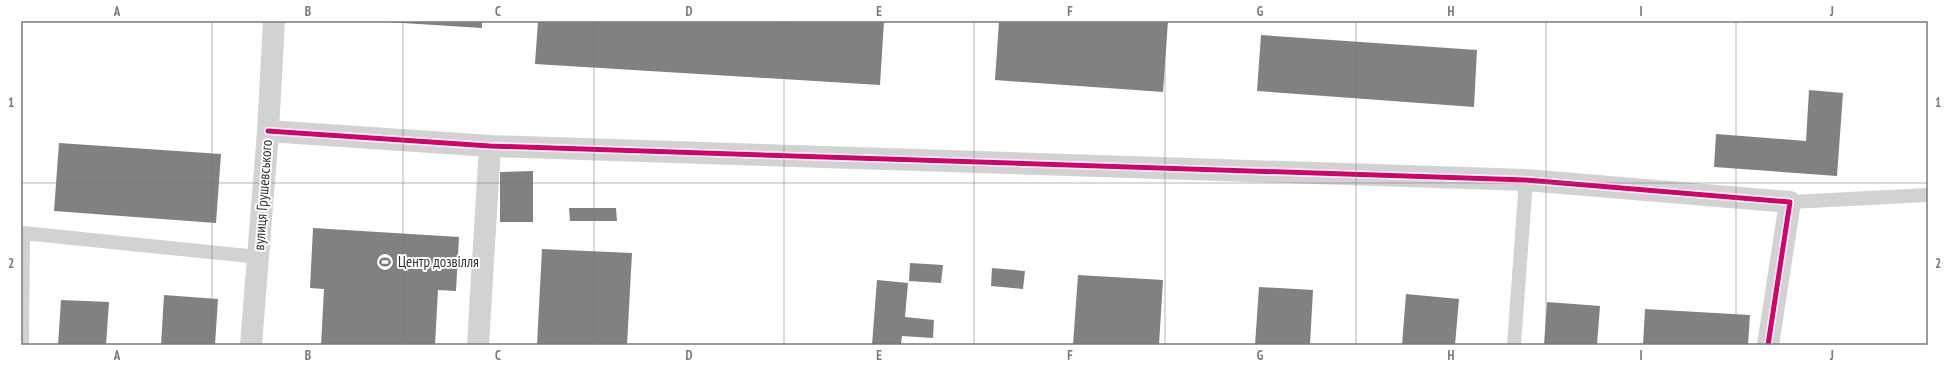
<svg xmlns="http://www.w3.org/2000/svg" width="1949" height="366" font-family="'PT Sans Narrow',sans-serif">
<style>
.building{fill:#818181}
.lines{fill:none;stroke-linecap:round;stroke-linejoin:round}
.lane{stroke:#d2d2d2;stroke-width:14}
.street{stroke:#d2d2d2;stroke-width:22}
.cycleway-casing{stroke:#fff;stroke-width:8}
.cycleway{stroke:#d6006c;stroke-width:5}
.grid{fill:none;stroke:#7a7a7a;stroke-width:1;stroke-opacity:0.55}
.labels{text-anchor:middle;stroke-width:4;stroke-linejoin:round;paint-order:stroke}
.street-label{font-size:15px;fill:#333;stroke:#fff}
.poi-label{font-size:15px;fill:#333;stroke:#fff;text-anchor:start}
.neatline{fill:none;stroke:#7a7a7a;stroke-width:1.5}
.grid-label{font-size:13px;text-anchor:middle;font-weight:bold;fill:#7a7a7a}
</style>
<rect width="100%" height="100%" fill="#fff"/>
<!-- building -->
<path class="building" d="M371,21H482V28Z
M538,21H884L880,85L535,64Z
M999,21H1168L1163,92L995,80Z
M1261,35L1477,50L1474,107L1257,91Z
M1809,90L1843,93L1837,176L1714,167L1716,134L1806,141Z
M59,143L221,154L216,223L54,211Z
M533,171V222H500V172Z
M569,208H616L617,221H570Z
M313,228L459,237L456,291L438,290L435,345H321L324,289L310,288Z
M542,249L632,253L627,345H537Z
M910,263L943,265L941,283L909,281Z
M992,268L1025,271L1023,289L991,286Z
M1078,275L1163,280L1159,345H1073Z
M877,280L908,283L905,317L934,320L933,338L902,336L901,345H872Z
M1259,287L1313,290L1310,345H1255Z
M1406,294L1459,299L1455,345H1402Z
M164,295L218,299L215,345H161Z
M61,300L109,302L106,345H58Z
M1547,302L1600,306L1597,345H1544Z
M1645,309L1750,315L1748,345H1643Z"/>
<g class="lines">
<!-- lane -->
<path class="lane" d="M1790,202L1928,195
M22,345L23,233L259,257
M1514,345L1526,180"/>
<!-- street -->
<path class="street" d="M268,131L490,146L1526,180L1790,202L1768,345
M251,345L268,131L274,21
M478,345L490,146"/>
<defs>
<path id="cycleway" d="M268,131L490,146L1526,180L1790,202L1768,345"/>
</defs>
<!-- cycleway casing -->
<use href="#cycleway" class="cycleway-casing"/>
<!-- cycleway -->
<use href="#cycleway" class="cycleway"/>
</g>
<!-- grid -->
<path class="grid" d="M212,21V345M403,21V345M594,21V345M784,21V345M974,21V345M1165,21V345M1356,21V345M1546,21V345M1736,21V345M21,183H1928"/>
<!-- icons -->
<defs>
<symbol id="stadium-ring" viewBox="-11 -11 22 22"><circle r="9.5" fill="#fff" stroke="#7a7a7a" stroke-width="1.5"/><path d="M0-5a6.5 5 0 1 0 0 10a6.5 5 0 1 0 0-10ZM-3.5-1.8h7v3.6h-7Z" fill="#7a7a7a"/></symbol>
</defs>
<g fill-rule="evenodd">
<use href="#stadium-ring" x="375" y="252" width="20" height="20"/>
</g>
<g class="labels">
<!-- street labels -->
<g class="street-label">
<text transform="translate(263 195) rotate(-86)" y="5">вулиця Грушевського</text>
</g>
<!-- poi labels -->
<g class="poi-label">
<text x="398" y="267">Центр дозвілля</text>
</g>
</g>
<!-- border -->
<rect width="1949" height="366" fill="none" stroke="#ffffff" stroke-width="44"/>
<rect x="22" y="22" width="1905" height="322" class="neatline"/>
<g class="grid-label">
<text x="117" y="16">A</text>
<text x="308" y="16">B</text>
<text x="498" y="16">C</text>
<text x="689" y="16">D</text>
<text x="879" y="16">E</text>
<text x="1070" y="16">F</text>
<text x="1260" y="16">G</text>
<text x="1451" y="16">H</text>
<text x="1641" y="16">I</text>
<text x="1832" y="16">J</text>
<text x="11" y="107">1</text>
<text x="1938" y="107">1</text>
<text x="11" y="268">2</text>
<text x="1938" y="268">2</text>
<text x="117" y="360">A</text>
<text x="308" y="360">B</text>
<text x="498" y="360">C</text>
<text x="689" y="360">D</text>
<text x="879" y="360">E</text>
<text x="1070" y="360">F</text>
<text x="1260" y="360">G</text>
<text x="1451" y="360">H</text>
<text x="1641" y="360">I</text>
<text x="1832" y="360">J</text>
</g>
</svg>
